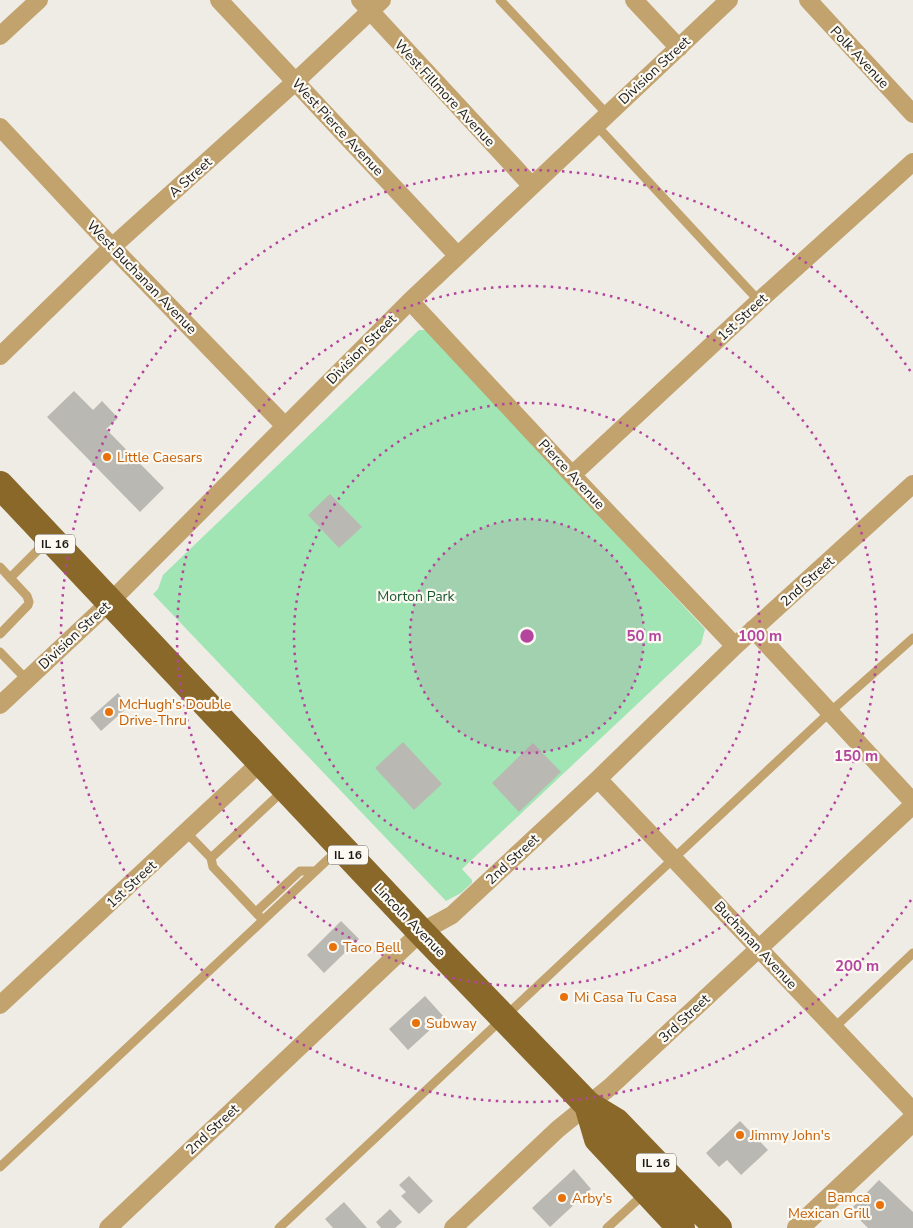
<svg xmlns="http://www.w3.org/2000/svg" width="913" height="1228" font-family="'Nunito Sans',sans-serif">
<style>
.green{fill:#a0e5b3}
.building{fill:#bab8b2}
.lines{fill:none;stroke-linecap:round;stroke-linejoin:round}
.service{stroke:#c2a26d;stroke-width:9}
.minor{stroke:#c2a26d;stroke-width:18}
.tertiary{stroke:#c2a26d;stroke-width:22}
.primary{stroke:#8a6829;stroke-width:28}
.ring{fill:none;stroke:#b5449f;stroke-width:2.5;stroke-dasharray:2.5 5}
.food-dot{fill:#e8710a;stroke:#fbf9f2;stroke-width:2}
.labels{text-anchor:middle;stroke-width:4.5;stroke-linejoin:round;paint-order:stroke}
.shield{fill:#fbf9f2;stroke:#5e5d59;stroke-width:1}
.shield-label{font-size:12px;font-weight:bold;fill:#1b1a18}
.street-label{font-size:14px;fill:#1b1a18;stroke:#fbf9f2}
.food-label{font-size:14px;fill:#c56008;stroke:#fbf9f2;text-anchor:start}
.park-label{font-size:14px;fill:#1b5832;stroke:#fbf9f2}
.centre{fill:#b5449f;stroke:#fbf9f2;stroke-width:2.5}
.ring-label{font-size:15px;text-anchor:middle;font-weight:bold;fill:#b5449f;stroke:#fbf9f2;stroke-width:4.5;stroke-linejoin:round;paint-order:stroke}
</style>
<rect width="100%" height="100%" fill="#eeece5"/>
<!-- green -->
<path class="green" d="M419,330H426L705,629L701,644L462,869L472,880V883L461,893L446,901L153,594L158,589L163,575Z"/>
<!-- building -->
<path class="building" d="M74,391L93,410L102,401L118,418L106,429L164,488L140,512L47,417Z
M330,494L362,527L339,548L308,515Z
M118,693L129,706L101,731L90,718Z
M403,742L442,784L414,810L375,768Z
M533,743L561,772L519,812L492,783Z
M341,921L359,939L324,973L307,955Z
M425,996L444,1017L408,1050L389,1029Z
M740,1121L768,1150L741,1175L727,1160L719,1167L706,1153Z
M574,1169L591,1189L550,1227L532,1208Z
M409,1176L433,1201L419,1214L401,1196L406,1192L399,1185Z
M879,1180L913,1212V1228H868L850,1210Z
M344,1202L367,1228H333L325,1219Z
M390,1209L402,1222L395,1228H381L376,1222Z"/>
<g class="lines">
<!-- service -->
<path class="service" d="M500,0L607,114
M596,125L759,301
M0,567L27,596L29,602L28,605L0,634
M10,578L48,540
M0,652L27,680
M186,832L211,858L213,867L263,920
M211,858L284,790
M256,912L300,871H315
M834,1028L913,953
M0,1167L339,849
M279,1228L830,712L913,638
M607,1228L645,1193"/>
<!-- minor -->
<path class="minor" d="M219,0L457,255
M360,0L531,185
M634,0L679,48
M808,0L913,114
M0,36L39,0
M0,127L112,247L285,426
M410,301L572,475L735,646
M0,356L112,247L295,82L382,0
M572,475L759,301L913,162
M753,629L913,802
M0,705L110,602L410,301L729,0
M598,779L913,1111
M0,1005L261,762
M108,1228L421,932L452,915L598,779L735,646L913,484
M453,1228L558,1129L610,1087L913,805"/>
<!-- tertiary -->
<path class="tertiary" d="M798,1228L913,1120"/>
<!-- primary -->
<path class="primary" d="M0,485L421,932L588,1105L616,1122L718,1228
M588,1105L598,1139L681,1228"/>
</g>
<!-- distance rings -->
<circle cx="527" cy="636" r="117" fill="#b5449f" fill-opacity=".12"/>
<g class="ring">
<circle cx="527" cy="636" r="117"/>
<circle cx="527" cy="636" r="233"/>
<circle cx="527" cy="636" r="350"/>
<path d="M911 900A466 466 0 1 1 911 372"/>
</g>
<!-- markers -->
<g class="food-dot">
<circle cx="107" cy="457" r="5"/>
<circle cx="109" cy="712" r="5"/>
<circle cx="333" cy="947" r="5"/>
<circle cx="564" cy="997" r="5"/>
<circle cx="416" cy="1023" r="5"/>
<circle cx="740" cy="1135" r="5"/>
<circle cx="562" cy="1198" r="5"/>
<circle cx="880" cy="1205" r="5"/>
</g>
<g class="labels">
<!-- shield labels -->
<g class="shield">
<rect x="35" y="534.5" width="40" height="19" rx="4"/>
<rect x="328" y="845.5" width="40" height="19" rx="4"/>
<rect x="636" y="1153.5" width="40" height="19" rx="4"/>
</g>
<g class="shield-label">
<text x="55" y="548">IL 16</text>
<text x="348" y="859">IL 16</text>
<text x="656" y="1167">IL 16</text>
</g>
<!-- street labels -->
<g class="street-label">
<text transform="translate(860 57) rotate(47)" y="5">Polk Avenue</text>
<text transform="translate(654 70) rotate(-43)" y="5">Division Street</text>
<text transform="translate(445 93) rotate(47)" y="5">West Fillmore Avenue</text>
<text transform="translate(338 127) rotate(47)" y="5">West Pierce Avenue</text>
<text transform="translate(190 177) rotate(-42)" y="5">A Street</text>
<text transform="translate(142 277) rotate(46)" y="5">West Buchanan Avenue</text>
<text transform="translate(742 317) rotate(-43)" y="5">1st Street</text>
<text transform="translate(361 349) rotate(-45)" y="5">Division Street</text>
<text transform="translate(572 474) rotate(47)" y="5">Pierce Avenue</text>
<text transform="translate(807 581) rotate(-42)" y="5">2nd Street</text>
<text transform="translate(74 635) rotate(-43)" y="5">Division Street</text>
<text transform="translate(512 859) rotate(-43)" y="5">2nd Street</text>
<text transform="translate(131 884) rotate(-43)" y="5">1st Street</text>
<text transform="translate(410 920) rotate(46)" y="5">Lincoln Avenue</text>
<text transform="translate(756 945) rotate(47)" y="5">Buchanan Avenue</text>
<text transform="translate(684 1018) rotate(-43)" y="5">3rd Street</text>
<text transform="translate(212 1129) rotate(-43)" y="5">2nd Street</text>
</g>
<!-- food labels -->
<g class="food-label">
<text x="117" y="462">Little Caesars</text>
<text x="119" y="709">McHugh's Double<tspan x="119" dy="16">Drive-Thru</tspan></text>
<text x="343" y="952">Taco Bell</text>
<text x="574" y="1002">Mi Casa Tu Casa</text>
<text x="426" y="1028">Subway</text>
<text x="750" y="1140">Jimmy John's</text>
<text x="870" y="1202" text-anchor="end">Bamca<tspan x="870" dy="16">Mexican Grill</tspan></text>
<text x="572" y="1203">Arby's</text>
</g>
<!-- park labels -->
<g class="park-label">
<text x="416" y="601">Morton Park</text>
</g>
</g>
<circle cx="527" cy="636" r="8" class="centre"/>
<g class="ring-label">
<text x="644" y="641">50 m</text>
<text x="760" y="641">100 m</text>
<text x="856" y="761">150 m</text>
<text x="857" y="971">200 m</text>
</g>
</svg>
